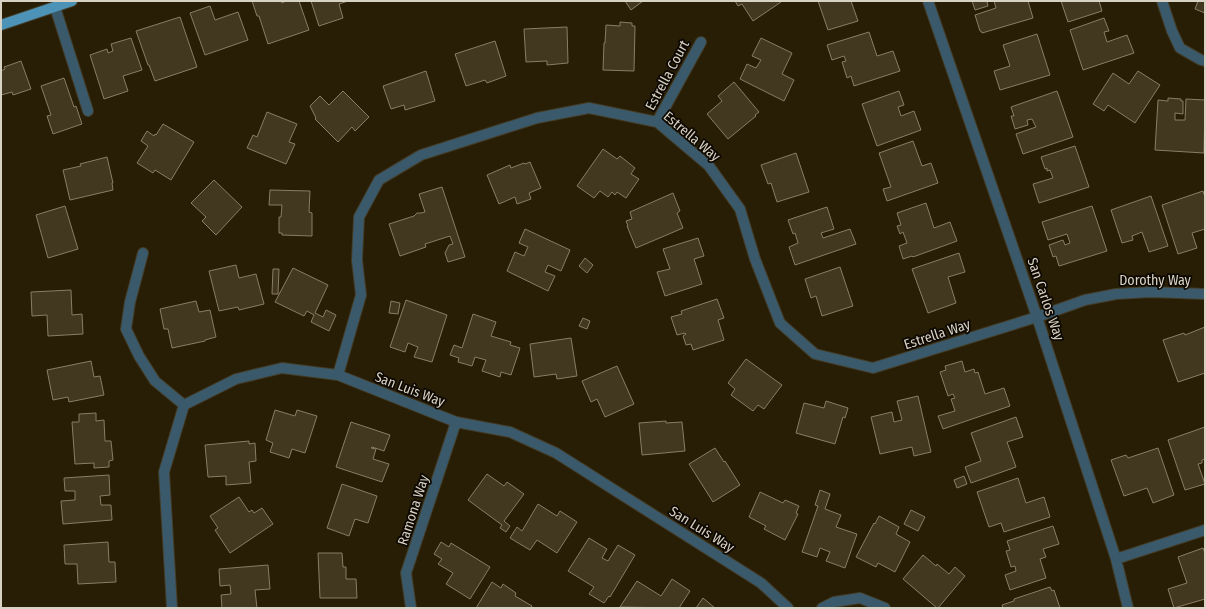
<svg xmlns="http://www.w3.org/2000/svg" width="1206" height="609" font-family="'Fira Sans Condensed',sans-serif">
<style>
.building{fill:#423820;stroke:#897d63}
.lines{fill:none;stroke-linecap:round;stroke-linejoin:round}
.minor-casing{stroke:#443b24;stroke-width:12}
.major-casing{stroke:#443b24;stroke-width:12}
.minor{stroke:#3a596b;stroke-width:10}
.major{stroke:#4d93b8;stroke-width:10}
.labels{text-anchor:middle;stroke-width:3.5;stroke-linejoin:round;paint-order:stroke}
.street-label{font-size:14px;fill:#d8d2c4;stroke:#0d0902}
</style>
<rect width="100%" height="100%" fill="#281e06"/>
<!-- building -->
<path class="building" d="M252,1H281L282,3L286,1H299L309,30L268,44L259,16H257Z
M311,1H348L339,4L343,18L319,26Z
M625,1H643L631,10Z
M735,1H780L781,2L753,21L742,4L738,6Z
M818,1H851L858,21L828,30Z
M972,1H989L987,2L988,6L975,10Z
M994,1H1028L1033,18L982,33L981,31H980L975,15L996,8Z
M1061,1H1099L1102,11L1068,22Z
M1198,1H1205V13L1195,9Z
M210,6L215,20L238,12L248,40L205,55L190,13Z
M180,17L197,67L155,81L149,65H148L136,31Z
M1104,18L1109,31L1104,32L1107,42L1127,35L1134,53L1083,70L1070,30Z
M620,22L632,23V26H635L634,71L603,70L604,43H605L606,25L620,26Z
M567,27L568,63L547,65V61L526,62L524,29Z
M869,32L877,56L893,51L900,71L854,86L851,76L847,78L842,62L846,61L844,56L832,60L827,45Z
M1037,34L1050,75L1000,90L994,71L1010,66L1003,45Z
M131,38L142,70L123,76L128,91L104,99L90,55L107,49L108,53L113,51L111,44Z
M761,38L792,53L782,74L794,80L784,101L740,79L747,64L756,68L761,60L752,56Z
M495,41L506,76L487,83L485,80L466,86L455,54Z
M21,61L31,89L13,95L12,92L1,95V71L5,69L4,67Z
M426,71L435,101L405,110L404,105L391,109L383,86Z
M1138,71L1160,85L1135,123L1108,105L1104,111L1093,104L1113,73L1129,84Z
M64,78L74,107L76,106L82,124L53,134L47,116L51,115L41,86Z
M734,82L759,112L755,115L756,116L728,139L707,114L722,101L718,96Z
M343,91L369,117L355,131L352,127L338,142L315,119L316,118L310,106L320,96L329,105Z
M899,91L904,105L898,107L901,116L914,111L921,130L877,146L862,104Z
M1057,91L1073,137L1023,154L1016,134L1036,127L1032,119L1027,120L1028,125L1015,129L1011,116H1014L1011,107Z
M1168,98L1181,99V101H1183V114L1175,113V120H1185L1186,99L1205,100L1204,153L1155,150L1158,100L1168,101Z
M267,112L297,124L289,142L295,144L286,164L247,148L253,135L257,137Z
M163,124L194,142L171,180L155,170L153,173L137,163L148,146L141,141L147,131L154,136L155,134L156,135Z
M913,141L922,166L931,163L938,183L887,201L883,189L891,187L879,153Z
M1075,146L1089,187L1039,203L1033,184L1053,178L1050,170L1047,171V168L1045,169L1041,157Z
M603,149L617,159L620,156L635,168L631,174L639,179L626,198L617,192L615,195L612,192L608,197L600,191L594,198L577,186Z
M796,153L809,192L777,202L771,183L768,184L761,165Z
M107,157L113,183H112L113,190L70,200L63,170L81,166L80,164Z
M530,162L541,188L529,193L531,199L517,204L515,197L499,204L487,175L510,165L511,168L524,163L525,164Z
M214,180L242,207L216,235L202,221L206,217L191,203Z
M442,187L465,257L448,262L445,253L449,245L453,244L450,236L425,244L426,247L400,256L389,224L414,216L417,213H421L425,212L419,194Z
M270,190L310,191L309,212L312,213V236L282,235V233H279V217H281L282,205H269Z
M1203,191L1205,197V229L1192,233L1197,248L1178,254L1162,205Z
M673,193L680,211L677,213L683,228L636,248L627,226H628L626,221L632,219L630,212Z
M1151,196L1168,246L1149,252L1142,232L1132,236L1133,240L1122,243L1111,210Z
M926,203L934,228L950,222L957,241L913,257L912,256L903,259L899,246L907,243L903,232L900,234L897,226L901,225L897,213Z
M65,206L78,249L48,258L36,215Z
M1092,206L1107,251L1059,266L1056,256L1053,257L1049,245L1063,240L1065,245L1070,243L1067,234L1048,240L1042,222Z
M827,207L834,229L821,233L823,238L850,229L856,244L795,265L789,247L798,243L795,233L793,234L788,220Z
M525,229L570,250L561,271L548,265L545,272L555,276L548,291L507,271L515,252L524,256L528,247L519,243Z
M698,238L704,256L694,259L702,284L665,296L657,272L670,269L663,249Z
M959,253L965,272L948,277L956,303L928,313L912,269Z
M585,258L593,265L587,273L579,266Z
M236,265L239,278L256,274L264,304L239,310L238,307L219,311L209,271Z
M840,267L853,306L822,316L816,296L811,298L805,279Z
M293,268L328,285L315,313L323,317L326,310L336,315L329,331L311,322L314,315L307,311L304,316L275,302Z
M273,269H279L278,294H272Z
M71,290L72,315L82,314L83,334L48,336L47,315L32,316L31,292Z
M717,299L724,318L718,320L724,340L693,350L691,344L686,345L683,336L686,334L685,333L677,335L671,317L682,314L681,311Z
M406,300L447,315L432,362L414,357L418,347L408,343L405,352L390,347Z
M196,301L199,312L210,310L216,337L205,340V341L172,348L168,329H164L160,309Z
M391,301L400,303L398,314L389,313Z
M473,314L496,322L491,336L511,342L510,345L520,348L511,375L501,372L500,377L482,371L486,360L475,357L472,366L458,362L459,358L450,355L454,345L462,348Z
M583,318L590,321L587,329L579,326Z
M1205,327V373L1178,382L1163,340L1184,333L1185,335Z
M571,338L577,376L557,379L556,374L534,377L530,344Z
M746,359L782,385L764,409L758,405L753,411L731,395L735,389L728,383Z
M91,361L94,377L100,376L104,395L69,402L68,397L53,400L47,370Z
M962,361L965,372L974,369L975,373L978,372L985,394L1004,388L1010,406L943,429L938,416L955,411L951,399L955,398L953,394L948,396L940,372L946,370L945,366Z
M617,366L634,404L605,417L597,399L591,402L582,381Z
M918,396L931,452L914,456L912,447L880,454L871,417L892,412L894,422L902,420L897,401Z
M826,401L848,408L845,418L843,417L835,444L796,433L804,403L824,408Z
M275,410L295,416L297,410L317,416L305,453L292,449L289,458L270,452L273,443L266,440Z
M96,413V421L104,420L105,441H111L113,460L109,461V467L94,468V463L75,464L72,422H79V414Z
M1016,417L1023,437L1007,442L1016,467L971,483L965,467L981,461L971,433Z
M666,421V423L682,422L685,451L642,455L639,423Z
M351,422L390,435L384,451L372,447L371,448L376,449L373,459L389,464L382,482L336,467Z
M1205,427V459L1202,460V463L1198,464L1205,484L1185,490L1168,440Z
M249,441V444L255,443L256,461L249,462L251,483L226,485V476L208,477L205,445Z
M715,448L724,462L725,461L740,485L713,502L689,464Z
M1158,448L1174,495L1153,503L1147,488L1124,496L1111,460L1126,455L1128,458Z
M487,474L504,486L507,482L524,494L504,521L510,526L506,532L500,528L502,525L468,500Z
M109,475L110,495L100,496L101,505H111L112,520L63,524L61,501L75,500V491H65L64,478Z
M964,476L967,484L957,488L954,480Z
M1018,478L1026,503L1044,497L1050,517L1004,532L1001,523L989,527L977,492Z
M342,484L377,496L368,523L355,519L349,536L327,528Z
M820,490L830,494L825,509L841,515L836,527L857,534L845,568L826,561L830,552L820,548L817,557L802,552L818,506L815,505Z
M760,492L783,503L785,500L799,506L796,513L798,514L785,540L764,529L766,526L749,517Z
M239,497L249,512L252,510L254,513L262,508L273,524L230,553L215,530L218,528L210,516Z
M538,504L557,516L560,511L577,522L557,553L537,540L530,550L510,538L517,527L522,531Z
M911,510L925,517L918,531L904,524Z
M879,516L899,527L896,534L910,542L895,572L878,563L876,567L856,557L874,523L875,524Z
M1053,526L1059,544L1043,549L1046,557L1040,559L1046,578L1010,590L1005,575L1016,571L1015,566L1011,567L1006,551L1010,550L1007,541Z
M589,538L607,549L602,558L608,561L618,545L635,555L610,597L609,596L604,603L589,594L594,587L568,571Z
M108,542L109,562H115L116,582L78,584L77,564H65L64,545Z
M441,542L449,547L451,543L490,567L470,599L446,584L453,573L438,564L442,559L434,554Z
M1203,548L1205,553V599L1174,608L1168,589L1187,583L1178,557Z
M318,553H342L343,567H346V579H356L357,598H320Z
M923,555L936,566L937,564L949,574L955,567L965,576L938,608H937L903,579Z
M268,565L270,589L255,590L257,608H222L221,595L231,594L230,585L220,586L219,569Z
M672,579L690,591L679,608L620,607L637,581L661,596Z
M492,582L501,588L503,584L516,593L515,596L532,606L531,608H476Z
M1050,587L1052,591L1054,590L1060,608H1003L1002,605L1014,601V599Z
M703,598L715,608H696Z"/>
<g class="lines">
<defs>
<path id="minor" d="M928,1L1037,317L1116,559L1128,608
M1162,1L1172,31L1180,48L1201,60L1205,61
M55,7L88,111
M657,122L701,42
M143,253L130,302L126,329L139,356L155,381L184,405
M338,375L361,295L357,260L359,217L379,180L421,155L537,118L589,108L657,122L709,166L740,209L755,259L780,323L815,354L873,368L1037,317L1085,300L1116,294L1151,292L1205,294
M1116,559L1205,530
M172,608L164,472L184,405L236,379L282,368L338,375L456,422L510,432L556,453L761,583L788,608
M411,608L406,573L456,422
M822,608L834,602L860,598L885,608"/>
<path id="major" d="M1,25L72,1"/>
</defs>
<!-- minor casing -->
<use href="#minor" class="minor-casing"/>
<!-- major casing -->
<use href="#major" class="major-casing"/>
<!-- minor -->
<use href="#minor" class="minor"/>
<!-- major -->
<use href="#major" class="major"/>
</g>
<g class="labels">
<!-- street labels -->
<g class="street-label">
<text transform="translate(667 75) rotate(-62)" y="5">Estrella Court</text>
<text transform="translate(692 136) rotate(40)" y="5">Estrella Way</text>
<text x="1155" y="285">Dorothy Way</text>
<text transform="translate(1046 299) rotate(71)" y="5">San Carlos Way</text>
<text transform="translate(937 334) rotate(-18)" y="5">Estrella Way</text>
<text transform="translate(410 389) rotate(21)" y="5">San Luis Way</text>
<text transform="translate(413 510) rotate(-72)" y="5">Ramona Way</text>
<text transform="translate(702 529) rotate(32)" y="5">San Luis Way</text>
</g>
</g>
<!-- border -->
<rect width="1206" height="609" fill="none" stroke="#d8d2c4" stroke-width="4"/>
</svg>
